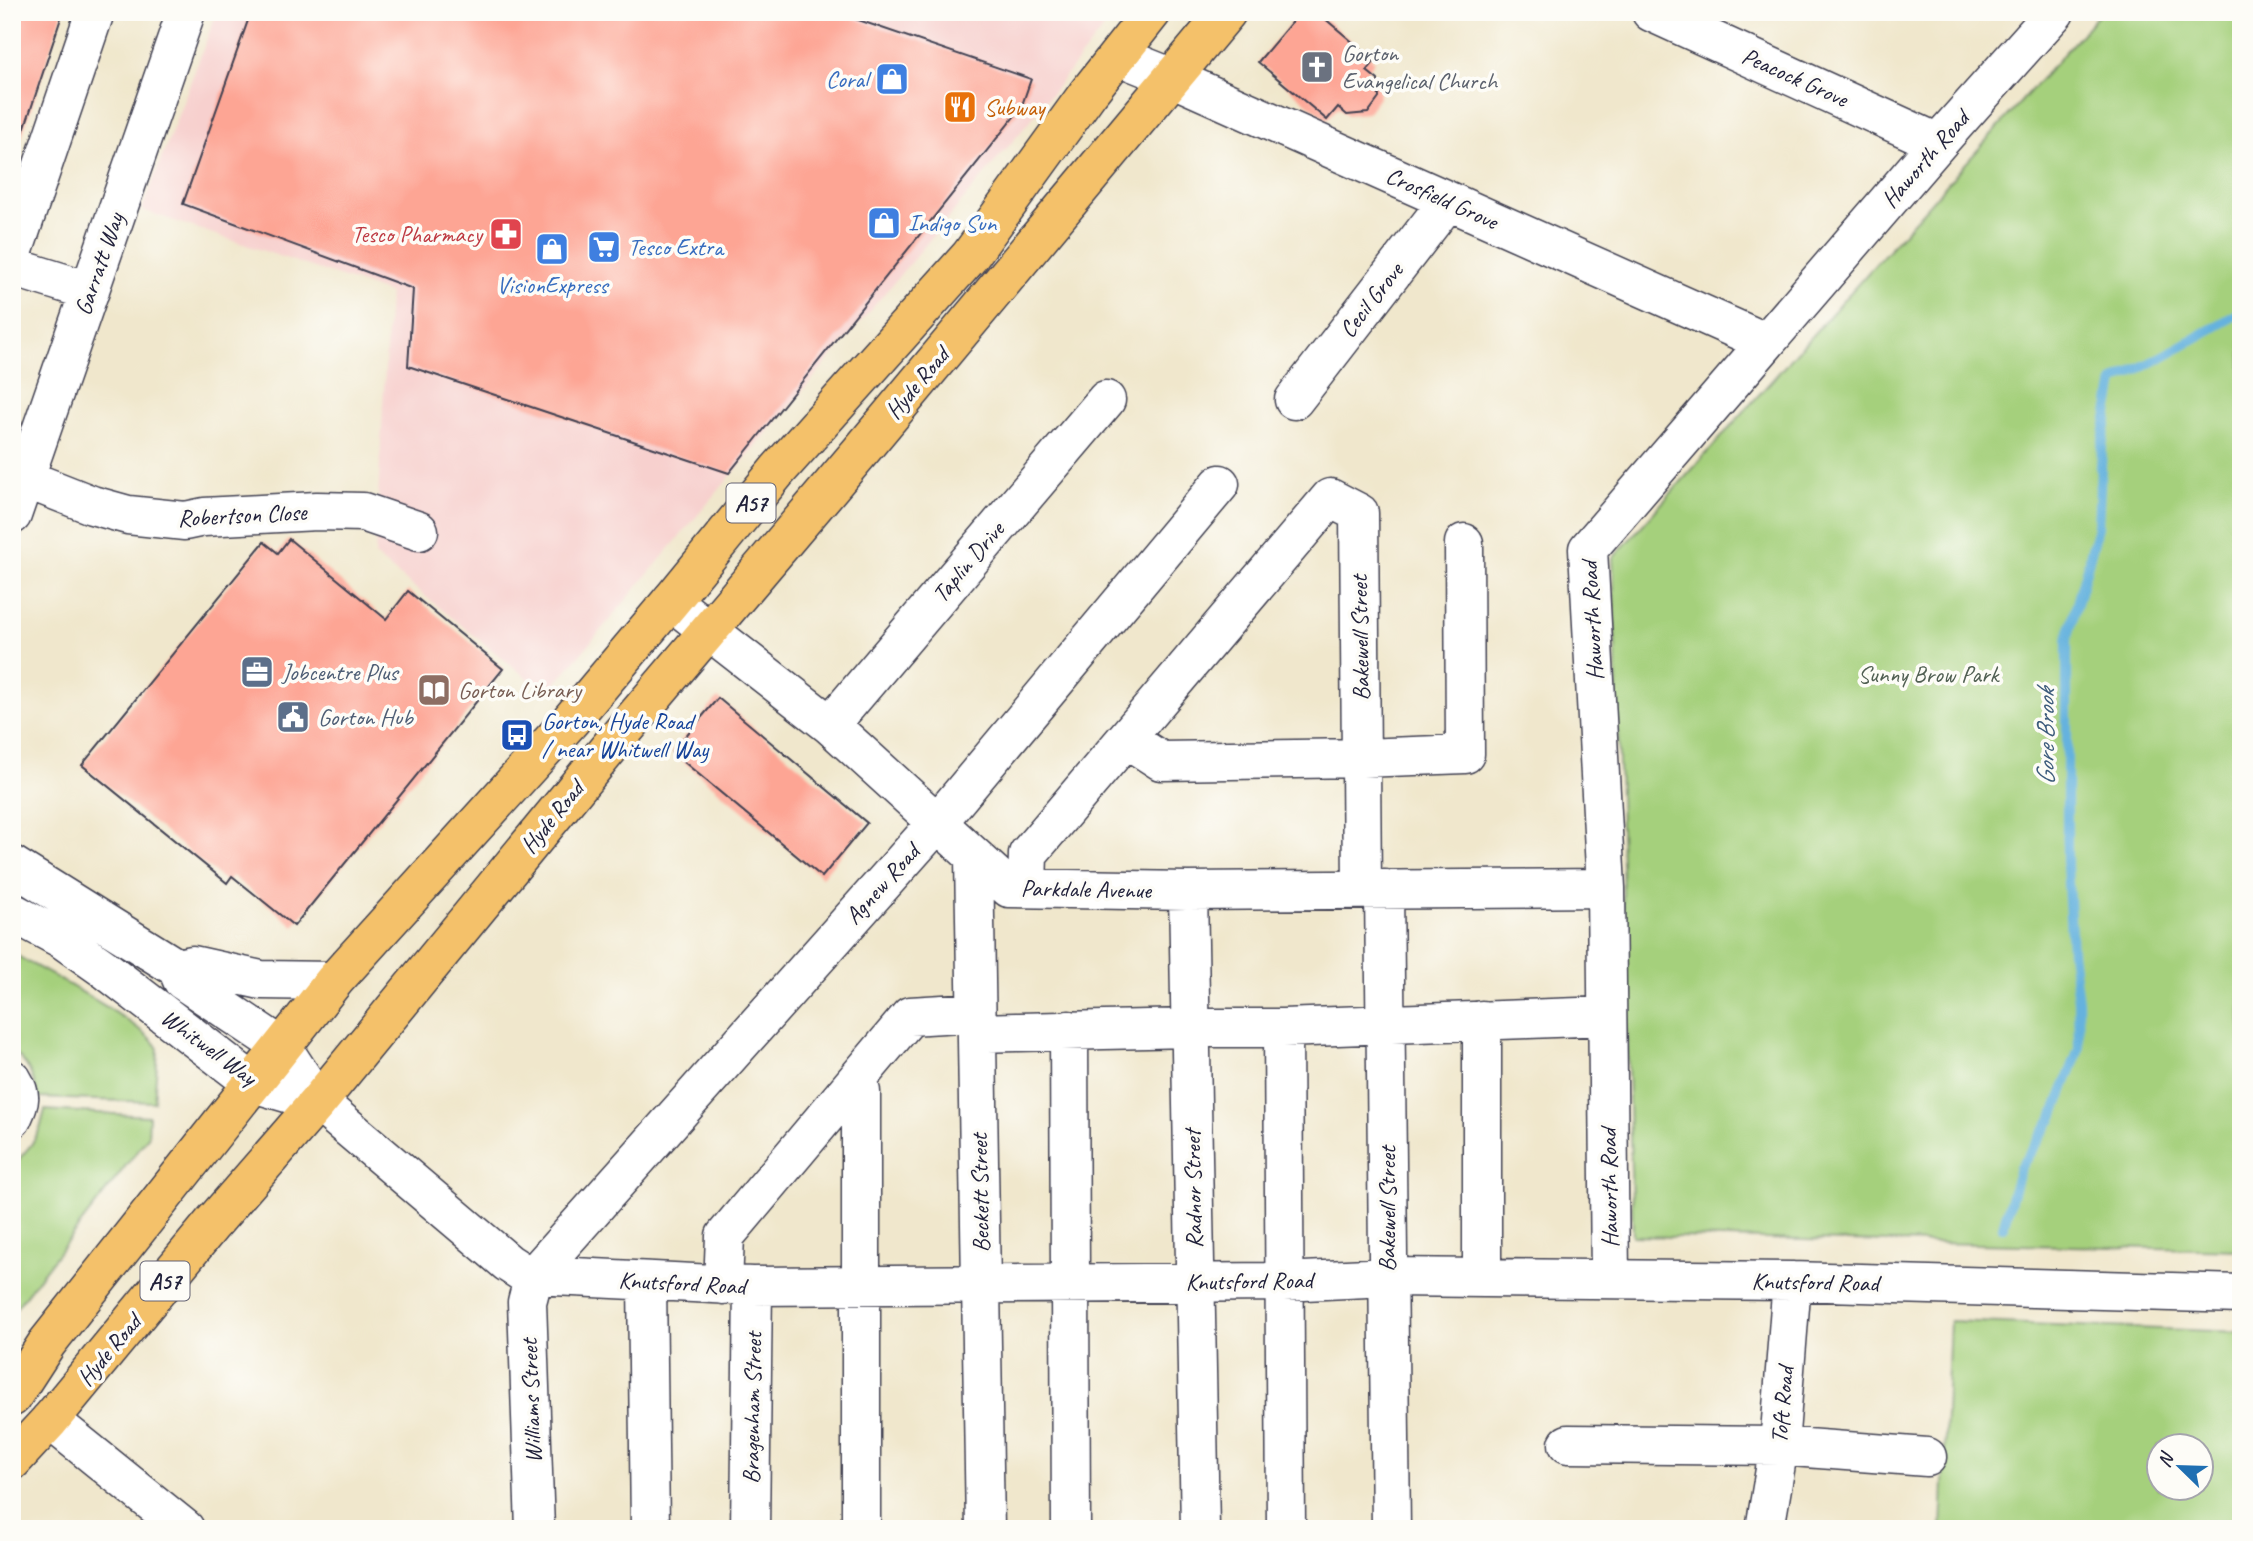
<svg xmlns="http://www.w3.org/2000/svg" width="2253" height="1541" font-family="Caveat,sans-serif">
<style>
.built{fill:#f7d0ce}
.green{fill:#a5d07c;stroke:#64795c;stroke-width:2;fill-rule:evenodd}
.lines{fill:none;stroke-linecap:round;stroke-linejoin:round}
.stream{stroke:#65b2de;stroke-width:10}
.building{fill:#fda594}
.minor-casing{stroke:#414051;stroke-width:41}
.highway-casing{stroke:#414051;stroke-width:41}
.minor{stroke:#fff;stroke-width:38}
.highway{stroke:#f4c16b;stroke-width:38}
.labels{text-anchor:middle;stroke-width:7;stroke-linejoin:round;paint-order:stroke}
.shield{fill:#fdfcf7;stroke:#646373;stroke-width:2}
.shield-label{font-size:23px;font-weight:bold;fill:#22223b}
.worship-label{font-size:24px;fill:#5b616d;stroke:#fdfcf7;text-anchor:start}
.street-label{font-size:24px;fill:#22223b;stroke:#fdfcf7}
.shop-label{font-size:24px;fill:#366cbe;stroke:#fdfcf7;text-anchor:start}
.food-label{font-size:24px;fill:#c56008;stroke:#fdfcf7;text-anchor:start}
.health-label{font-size:24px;fill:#be3a42;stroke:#fdfcf7;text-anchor:end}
.service-label{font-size:24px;fill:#4e5e75;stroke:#fdfcf7;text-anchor:start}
.park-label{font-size:24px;fill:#505f52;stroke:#fdfcf7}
.education-label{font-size:24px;fill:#785e54;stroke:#fdfcf7;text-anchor:start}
.transit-label{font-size:24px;fill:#164399;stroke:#fdfcf7;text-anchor:start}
.water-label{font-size:26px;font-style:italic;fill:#3d5c7c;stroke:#fdfcf7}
</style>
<rect width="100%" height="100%" fill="#fdfcf7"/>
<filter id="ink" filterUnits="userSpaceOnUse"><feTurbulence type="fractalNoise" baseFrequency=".0143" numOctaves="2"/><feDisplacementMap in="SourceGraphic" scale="14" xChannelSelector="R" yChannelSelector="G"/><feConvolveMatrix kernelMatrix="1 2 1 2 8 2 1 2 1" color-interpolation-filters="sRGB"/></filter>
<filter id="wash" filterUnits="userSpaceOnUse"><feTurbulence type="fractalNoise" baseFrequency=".00686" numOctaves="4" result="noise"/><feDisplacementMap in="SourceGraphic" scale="28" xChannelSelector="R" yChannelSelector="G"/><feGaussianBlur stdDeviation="1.57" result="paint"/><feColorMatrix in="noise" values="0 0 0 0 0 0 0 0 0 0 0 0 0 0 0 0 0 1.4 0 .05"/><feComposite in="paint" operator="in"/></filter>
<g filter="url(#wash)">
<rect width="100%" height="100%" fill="#f0e7cc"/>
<!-- built -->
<path class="built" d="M217,12H1116L1034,116L547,694L375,556L389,293L142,210Z"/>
<!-- green -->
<path class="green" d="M2101,12H2241V1250L1633,1236L1613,558Z
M12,953C40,969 147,1024 158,1049L154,1102L38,1098C34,1078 28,1062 12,1051Z
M45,1110L149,1116L148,1137L12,1313V1167L31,1145L40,1129Z
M1950,1321L2241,1332V1529H1941ZM2158,1446H2200V1488H2158Z"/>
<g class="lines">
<!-- stream -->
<path class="stream" d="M2003,1227L2020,1168L2053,1117L2079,1049L2078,1001L2072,952L2067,865V640L2098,527L2102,447L2114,381L2162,357L2241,312"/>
</g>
<g id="blocks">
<!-- building -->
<path class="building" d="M12,12H63L13,163H12Z
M251,12H835L1031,79L1021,108L729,473L408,366L413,289L183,204Z
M1300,12H1317L1375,61L1367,71L1378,80L1379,98L1368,113L1347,115L1338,107L1327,120L1258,62Z
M289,539L386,619L408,591L503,669L294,926L232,876L227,883L82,765L264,542L278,553Z
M718,698L867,823L822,877L672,752Z"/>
</g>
</g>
<g filter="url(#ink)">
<use href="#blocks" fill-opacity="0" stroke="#414051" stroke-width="2"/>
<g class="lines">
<defs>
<path id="minor" d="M1651,12L1938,143
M1118,56L1173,78L1765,342
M12,256L95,12
M12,267L90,291
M1294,400L1448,201
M26,479L92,505L128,515L185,521L204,517L317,511L363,512L419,531
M12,515L186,12
M671,601L830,725L1009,888L1188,891L1606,888
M830,725L1106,400
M1127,739L1161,761L1362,758L1465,754L1464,543
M974,857L985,1529
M12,865L177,968L182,980L282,1047L318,1102L508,1263L522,1272L534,1275L753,1286L1283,1282L1388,1277L1792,1281L2241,1294
M1027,888L1028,854L1330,498L1359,513L1362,888
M1384,889L1391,1529
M1188,891L1200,1529
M12,912L62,939L106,970L253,1083L318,1102
M177,968L193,965L261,980L334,981
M1482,1020V1278
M1283,1028L1286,1529
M1069,1030L1071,1529
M977,1033L1190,1028H1283L1607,1016
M12,1079C23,1097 20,1101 12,1119
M853,1084L861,1092V1529
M1610,1279L1606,888L1588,549L1938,143L2055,12
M647,1281L650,1529
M723,1285L725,1236L910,1016L976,1012
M50,1420L185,1529
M1568,1444L1779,1446L1927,1457
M535,1529L527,1302L534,1275L937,823L1220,484
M750,1529L753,1286
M1765,1529L1779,1446L1792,1281"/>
<path id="highway" d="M12,1397L47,1343L334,981L570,721L671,601L778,470L970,256L1088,93L1152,12
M12,1461L50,1420L212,1224L318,1102L609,748L865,446L1227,12"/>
</defs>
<!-- minor casing -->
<use href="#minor" class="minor-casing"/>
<!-- highway casing -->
<use href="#highway" class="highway-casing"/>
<!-- minor -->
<use href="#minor" class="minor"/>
<!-- highway -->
<use href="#highway" class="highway"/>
</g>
</g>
<!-- icons -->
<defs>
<symbol id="church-square" viewBox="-11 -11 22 22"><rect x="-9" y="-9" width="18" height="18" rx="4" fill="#6b7280" stroke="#fdfcf7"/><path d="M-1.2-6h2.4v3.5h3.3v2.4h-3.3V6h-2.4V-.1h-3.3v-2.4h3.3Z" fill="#fff"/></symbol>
<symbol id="shop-square" viewBox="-11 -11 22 22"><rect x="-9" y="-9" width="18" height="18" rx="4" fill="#3f7fe0" stroke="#fdfcf7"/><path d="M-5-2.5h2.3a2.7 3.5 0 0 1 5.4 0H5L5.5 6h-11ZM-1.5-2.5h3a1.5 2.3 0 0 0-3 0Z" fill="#fff"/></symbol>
<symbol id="restaurant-square" viewBox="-11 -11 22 22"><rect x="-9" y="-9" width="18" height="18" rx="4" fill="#e8710a" stroke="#fdfcf7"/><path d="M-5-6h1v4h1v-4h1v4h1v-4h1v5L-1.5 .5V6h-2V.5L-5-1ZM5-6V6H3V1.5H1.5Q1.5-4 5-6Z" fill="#fff"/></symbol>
<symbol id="pharmacy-square" viewBox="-11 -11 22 22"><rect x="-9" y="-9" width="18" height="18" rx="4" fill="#e0444e" stroke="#fdfcf7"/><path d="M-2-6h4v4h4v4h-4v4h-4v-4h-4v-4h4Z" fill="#fff"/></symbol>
<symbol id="supermarket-square" viewBox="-11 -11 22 22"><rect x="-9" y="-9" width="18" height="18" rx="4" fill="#3f7fe0" stroke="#fdfcf7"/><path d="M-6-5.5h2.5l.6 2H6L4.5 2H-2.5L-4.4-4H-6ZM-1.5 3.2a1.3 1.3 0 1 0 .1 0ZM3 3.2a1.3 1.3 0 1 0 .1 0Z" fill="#fff"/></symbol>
<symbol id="office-square" viewBox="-11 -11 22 22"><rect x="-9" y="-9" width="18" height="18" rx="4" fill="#5c6f8a" stroke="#fdfcf7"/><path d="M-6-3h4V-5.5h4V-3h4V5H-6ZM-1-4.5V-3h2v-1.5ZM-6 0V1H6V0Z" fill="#fff"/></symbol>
<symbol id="library-square" viewBox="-11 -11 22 22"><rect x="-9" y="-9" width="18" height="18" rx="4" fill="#8d6e63" stroke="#fdfcf7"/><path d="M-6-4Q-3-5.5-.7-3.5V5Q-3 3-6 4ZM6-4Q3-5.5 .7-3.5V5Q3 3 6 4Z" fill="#fff"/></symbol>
<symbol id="civic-square" viewBox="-11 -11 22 22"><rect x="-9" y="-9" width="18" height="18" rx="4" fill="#5c6f8a" stroke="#fdfcf7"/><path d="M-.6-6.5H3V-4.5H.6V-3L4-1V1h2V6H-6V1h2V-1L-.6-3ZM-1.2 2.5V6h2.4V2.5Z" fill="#fff"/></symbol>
<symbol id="bus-square" viewBox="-11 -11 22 22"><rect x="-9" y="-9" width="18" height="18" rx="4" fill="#1a4fb4" stroke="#fdfcf7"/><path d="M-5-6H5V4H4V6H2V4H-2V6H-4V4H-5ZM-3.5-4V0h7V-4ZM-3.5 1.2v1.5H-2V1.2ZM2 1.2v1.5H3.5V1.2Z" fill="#fff"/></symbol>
</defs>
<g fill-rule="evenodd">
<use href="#church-square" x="1298" y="48" width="38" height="38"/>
<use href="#shop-square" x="873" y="60" width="38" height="38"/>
<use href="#restaurant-square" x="941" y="88" width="38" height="38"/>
<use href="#shop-square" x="865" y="204" width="38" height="38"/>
<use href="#pharmacy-square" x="487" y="215" width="38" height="38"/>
<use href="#supermarket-square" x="585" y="228" width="38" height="38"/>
<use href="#shop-square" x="533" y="230" width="38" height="38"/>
<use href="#office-square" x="238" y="653" width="38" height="38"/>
<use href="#library-square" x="415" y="671" width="38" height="38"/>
<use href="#civic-square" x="274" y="698" width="38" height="38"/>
<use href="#bus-square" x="498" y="716" width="38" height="38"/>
</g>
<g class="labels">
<!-- shield labels -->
<g class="shield">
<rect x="726.5" y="483.5" width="49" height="39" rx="5"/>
<rect x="140.5" y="1261.5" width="49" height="39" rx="5"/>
</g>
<g class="shield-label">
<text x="751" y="511">A57</text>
<text x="165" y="1289">A57</text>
</g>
<!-- worship labels -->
<g class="worship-label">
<text x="1342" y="61">Gorton<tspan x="1342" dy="28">Evangelical Church</tspan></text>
</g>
<!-- street labels -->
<g class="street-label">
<text transform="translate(1795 77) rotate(24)" y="8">Peacock Grove</text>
<text transform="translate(1925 159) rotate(-49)" y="8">Haworth Road</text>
<text transform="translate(1442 198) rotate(24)" y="8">Crosfield Grove</text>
<text transform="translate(99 264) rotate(-71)" y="8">Garratt Way</text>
<text transform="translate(1371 300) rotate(-52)" y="8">Cecil Grove</text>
<text transform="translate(917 383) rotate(-50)" y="8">Hyde Road</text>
<text transform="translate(242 515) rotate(-3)" y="8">Robertson Close</text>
<text transform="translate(968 562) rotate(-50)" y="8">Taplin Drive</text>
<text transform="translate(1592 621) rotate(-93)" y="8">Haworth Road</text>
<text transform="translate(1360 638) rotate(-91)" y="8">Bakewell Street</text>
<text transform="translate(552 817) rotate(-51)" y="8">Hyde Road</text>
<text transform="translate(882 884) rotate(-48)" y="8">Agnew Road</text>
<text transform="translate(1086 889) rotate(1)" y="8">Parkdale Avenue</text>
<text transform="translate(209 1047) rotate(36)" y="8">Whitwell Way</text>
<text transform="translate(1609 1188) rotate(-91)" y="8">Haworth Road</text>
<text transform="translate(1193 1189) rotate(-91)" y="8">Radnor Street</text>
<text transform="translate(980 1193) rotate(-91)" y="8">Beckett Street</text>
<text transform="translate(1387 1209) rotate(-90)" y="8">Bakewell Street</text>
<text transform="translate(1249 1281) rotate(-1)" y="8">Knutsford Road</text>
<text transform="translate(1815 1282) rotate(1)" y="8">Knutsford Road</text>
<text transform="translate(682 1283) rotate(3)" y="8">Knutsford Road</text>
<text transform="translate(109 1350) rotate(-50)" y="8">Hyde Road</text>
<text transform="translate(531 1401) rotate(-92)" y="8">Williams Street</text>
<text transform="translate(1782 1405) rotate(-85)" y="8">Toft Road</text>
<text transform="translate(752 1408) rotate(-89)" y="8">Bragenham Street</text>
</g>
<!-- shop labels -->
<g class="shop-label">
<text x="868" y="87" text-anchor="end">Coral</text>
<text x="908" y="231">Indigo Sun</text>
<text x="628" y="255">Tesco Extra</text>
<text x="552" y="293" text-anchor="middle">VisionExpress</text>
</g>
<!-- food labels -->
<g class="food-label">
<text x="984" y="115">Subway</text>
</g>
<!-- health labels -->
<g class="health-label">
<text x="482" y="242">Tesco Pharmacy</text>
</g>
<!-- service labels -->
<g class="service-label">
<text x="282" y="680">Jobcentre Plus</text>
<text x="318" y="725">Gorton Hub</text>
</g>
<!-- park labels -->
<g class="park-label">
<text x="1928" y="682">Sunny Brow Park</text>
</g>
<!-- education labels -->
<g class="education-label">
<text x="458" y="698">Gorton Library</text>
</g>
<!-- transit labels -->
<g class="transit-label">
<text x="542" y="729">Gorton, Hyde Road<tspan x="542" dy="28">/ near Whitwell Way</tspan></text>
</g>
<!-- water labels -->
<g class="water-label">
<text transform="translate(2045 737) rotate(-90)" y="9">Gore Brook</text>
</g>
</g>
<!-- margin -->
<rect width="2253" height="1541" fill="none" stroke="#fdfcf7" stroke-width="42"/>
<!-- north arrow -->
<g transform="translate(2180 1467) rotate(293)"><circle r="33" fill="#fdfcf7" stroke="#a5a5ac" stroke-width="2"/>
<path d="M0-5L12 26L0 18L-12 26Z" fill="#1f6fb2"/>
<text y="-10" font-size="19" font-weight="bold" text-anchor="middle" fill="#22223b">N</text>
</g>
</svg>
